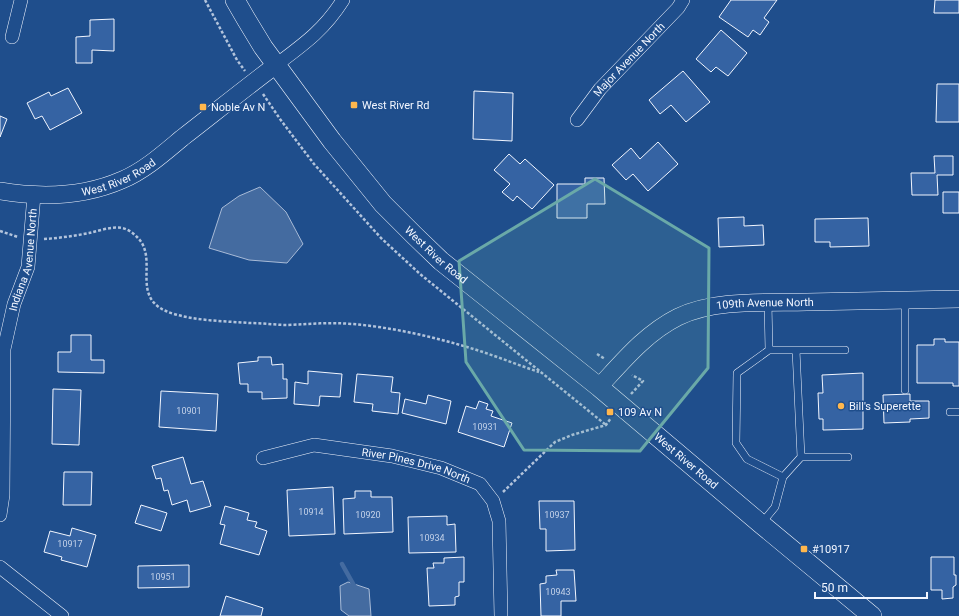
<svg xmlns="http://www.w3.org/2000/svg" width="959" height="616" font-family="Roboto,sans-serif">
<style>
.water{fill:#446ba0;stroke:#a8bbd7}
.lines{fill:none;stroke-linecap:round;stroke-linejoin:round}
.stream{stroke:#446ba0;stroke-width:4.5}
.building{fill:#3563a3;stroke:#f2f6ff}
.service-casing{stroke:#f2f6ff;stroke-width:8}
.minor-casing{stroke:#f2f6ff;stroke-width:14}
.tertiary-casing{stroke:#f2f6ff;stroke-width:18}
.secondary-casing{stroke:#f2f6ff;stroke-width:20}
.path{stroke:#b3c4dc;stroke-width:2.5;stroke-dasharray:3 2;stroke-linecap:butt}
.service{stroke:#1f4e8c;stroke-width:7}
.minor{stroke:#1f4e8c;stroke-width:13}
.tertiary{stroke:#1f4e8c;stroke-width:17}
.secondary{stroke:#1f4e8c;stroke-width:19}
.marked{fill:#6aa9a8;fill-opacity:0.2;stroke:#6aa9a8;stroke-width:3;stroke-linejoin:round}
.poi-dot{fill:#ffb74d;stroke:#1f4e8c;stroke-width:1.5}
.labels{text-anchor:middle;stroke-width:3;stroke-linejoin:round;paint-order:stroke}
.number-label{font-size:9px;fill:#c3d1e8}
.street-label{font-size:11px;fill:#f2f6ff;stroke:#1f4e8c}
.poi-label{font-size:11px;fill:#f2f6ff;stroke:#1f4e8c;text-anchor:start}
</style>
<rect width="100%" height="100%" fill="#1f4e8c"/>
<!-- water -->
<path class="water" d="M260,187L286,212L303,244L287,263L249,260L209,248L222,208L239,196Z
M348,582L369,589L371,616H349L341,610L340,586Z"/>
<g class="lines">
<!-- stream -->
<path class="stream" d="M342,564L356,589"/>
</g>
<!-- building -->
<path class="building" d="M731,0H777L764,18L769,22L760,35L753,30L748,37L719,17Z
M935,0H959V13H934Z
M114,19V51L92,50V63H76V37L90,36V20Z
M721,30L747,53L728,76L716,67L711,72L696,59Z
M683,71L710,102L686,122L671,105L660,114L649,100Z
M937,84H959V122H936Z
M68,88L82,113L50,130L42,116L35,119L27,103L49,92L51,96Z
M474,91L513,93L512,141L473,139Z
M0,116L7,119L0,137Z
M658,142L678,164L648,191L633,174L626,180L612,165L631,148L640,159Z
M509,154L520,164L525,159L554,185L532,209L517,196L513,201L502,192L510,184L494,170Z
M934,156H953V175H937L938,195H912L911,173H935Z
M585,178H604L605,204H587V218H557V184H585Z
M943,192H959V213H943Z
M744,217V226L763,225L764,245L719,247L718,218Z
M868,218L869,246L830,247V242H815V219Z
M71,335H91V360H104V373L58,372V352H71Z
M934,339H945V342H959V386H953V383H917V345H934Z
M258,357H271L272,365L283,364V379H287V398L262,399V392H248V384H240L238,363L258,361Z
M308,371L342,374L340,397L320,396L319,406L294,404L295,382L308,384Z
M863,373V429L823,430V419H819L818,393H823L822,375Z
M357,374L393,377L391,392L400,393L398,414L372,411L373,404L354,402Z
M53,389L81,390L79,445L52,444Z
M161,391L218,394L216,431L159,427Z
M910,394V401H929V418L910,419V422L884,423L883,395Z
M428,395L451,401L446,424L402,413L405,399L426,404Z
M479,401L488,404L486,409L493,411L491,416L512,423L504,447L458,432L466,406L476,409Z
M183,457L191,484L203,481L211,506L190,512L187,500L172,505L168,490L164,491L161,478L156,479L152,466Z
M64,472H92L91,505H63Z
M333,487L335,534L289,536L287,490Z
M355,491H371V497H392L393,532L344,534L343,499L355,498Z
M539,501H574L575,550L546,551V529H540Z
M141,505L167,513L161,531L135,523Z
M225,506L249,513L247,520L257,522L255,527L267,531L259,555L220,544L225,525L220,524Z
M447,516V525L455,524L456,552L409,553L408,517Z
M72,528L96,535L87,567L61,560L62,557L44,552L50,531L70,536Z
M464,557V582H459V596L455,597V605L429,606L427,568H434L433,563H444V558Z
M931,557H954V575H956V585L953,587V598L942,599V590H931Z
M189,565V587L138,588V566Z
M556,570H574L576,601H561V616H541L540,584L546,583V576L557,575Z
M226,596L263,608L261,616H220Z"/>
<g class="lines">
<defs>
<path id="service" d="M905,300V390
M769,350H796L801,457
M796,350H845
M950,412H959
M783,477L801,457H848
M761,524L775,507L783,477L747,459L736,443L737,373L769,350L768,303"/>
<g id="minor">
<path d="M12,37L21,0"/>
<path d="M276,65C304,44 324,30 343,0"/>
<path id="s1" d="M577,120L600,89L678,8L683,0"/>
<path id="s2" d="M263,458L314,445L392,456L441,468L480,484L493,501L499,521L501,616"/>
<path id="s3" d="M0,515L3,495L4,349L14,304L28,267L34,195"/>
<path d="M0,567L62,616"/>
</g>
<g id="tertiary">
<path id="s4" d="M0,191C42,198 83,197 122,180C144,171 164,153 182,138C213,114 244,89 276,65"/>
<path id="s5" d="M599,387C623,361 646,333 678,317C714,299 767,303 807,302C858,301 908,300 959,299"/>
</g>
<g id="secondary">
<path id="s6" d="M235,0L246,19L263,47L332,141L383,204L414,235L441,261L599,387L761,524L872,616"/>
</g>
</defs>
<!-- service casing -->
<use href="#service" class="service-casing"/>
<!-- minor casing -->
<use href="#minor" class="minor-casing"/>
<!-- tertiary casing -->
<use href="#tertiary" class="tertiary-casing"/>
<!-- secondary casing -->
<use href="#secondary" class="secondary-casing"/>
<!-- path -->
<path class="path" d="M205,0L237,60L245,71
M263,94L280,119L314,164L381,238L420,274L606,425
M0,231L18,237
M44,239C59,238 74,236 89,233C99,231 111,226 122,228C128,229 133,233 137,237C161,260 126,300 174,314C198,321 224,321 249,323C262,323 275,325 288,325C311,324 329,322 352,324C390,327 430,336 467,347C491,354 515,364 539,372
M597,354L605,359
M631,394L643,381L632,375
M503,492L555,442L572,435L606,425L611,418"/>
<!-- service -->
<use href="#service" class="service"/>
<!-- minor -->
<use href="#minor" class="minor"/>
<!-- tertiary -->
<use href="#tertiary" class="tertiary"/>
<!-- secondary -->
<use href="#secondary" class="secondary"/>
</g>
<!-- marked area -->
<path class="marked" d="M595,179L709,248L708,368L640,451L524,450L466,362L459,261Z"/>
<!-- markers -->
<g class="poi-dot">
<rect x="350" y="101" width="8" height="8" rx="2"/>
<rect x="199" y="103" width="8" height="8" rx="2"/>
<circle cx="841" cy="406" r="4"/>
<rect x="606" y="408" width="8" height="8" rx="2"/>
<rect x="800" y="545" width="8" height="8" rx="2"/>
</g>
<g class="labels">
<!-- number labels -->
<g class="number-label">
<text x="189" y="414">10901</text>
<text x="485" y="430">10931</text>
<text x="311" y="515">10914</text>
<text x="368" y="518">10920</text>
<text x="557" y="518">10937</text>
<text x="432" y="541">10934</text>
<text x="70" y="547">10917</text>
<text x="163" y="580">10951</text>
<text x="558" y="595">10943</text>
</g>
<!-- street labels -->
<g class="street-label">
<text dy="4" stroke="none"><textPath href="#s1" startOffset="80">Major Avenue North</textPath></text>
<text dy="4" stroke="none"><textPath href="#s4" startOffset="122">West River Road</textPath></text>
<text dy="4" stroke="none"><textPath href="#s6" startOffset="326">West River Road</textPath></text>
<text dy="4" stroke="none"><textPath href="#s3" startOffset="258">Indiana Avenue North</textPath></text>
<text dy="4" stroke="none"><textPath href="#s5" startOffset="195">109th Avenue North</textPath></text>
<text dy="4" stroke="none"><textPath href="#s6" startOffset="650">West River Road</textPath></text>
<text dy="4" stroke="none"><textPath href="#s2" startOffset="157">River Pines Drive North</textPath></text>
</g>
<!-- poi labels -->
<g class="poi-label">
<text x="362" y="109">West River Rd</text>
<text x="211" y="111">Noble Av N</text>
<text x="849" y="410">Bill's Superette</text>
<text x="618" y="416">109 Av N</text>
<text x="812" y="553">#10917</text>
</g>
</g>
<!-- scale -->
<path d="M815 592v6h112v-6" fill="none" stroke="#f2f6ff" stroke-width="2"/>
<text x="821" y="592" font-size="12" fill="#f2f6ff" stroke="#1f4e8c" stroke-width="3" paint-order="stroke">50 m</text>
</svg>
